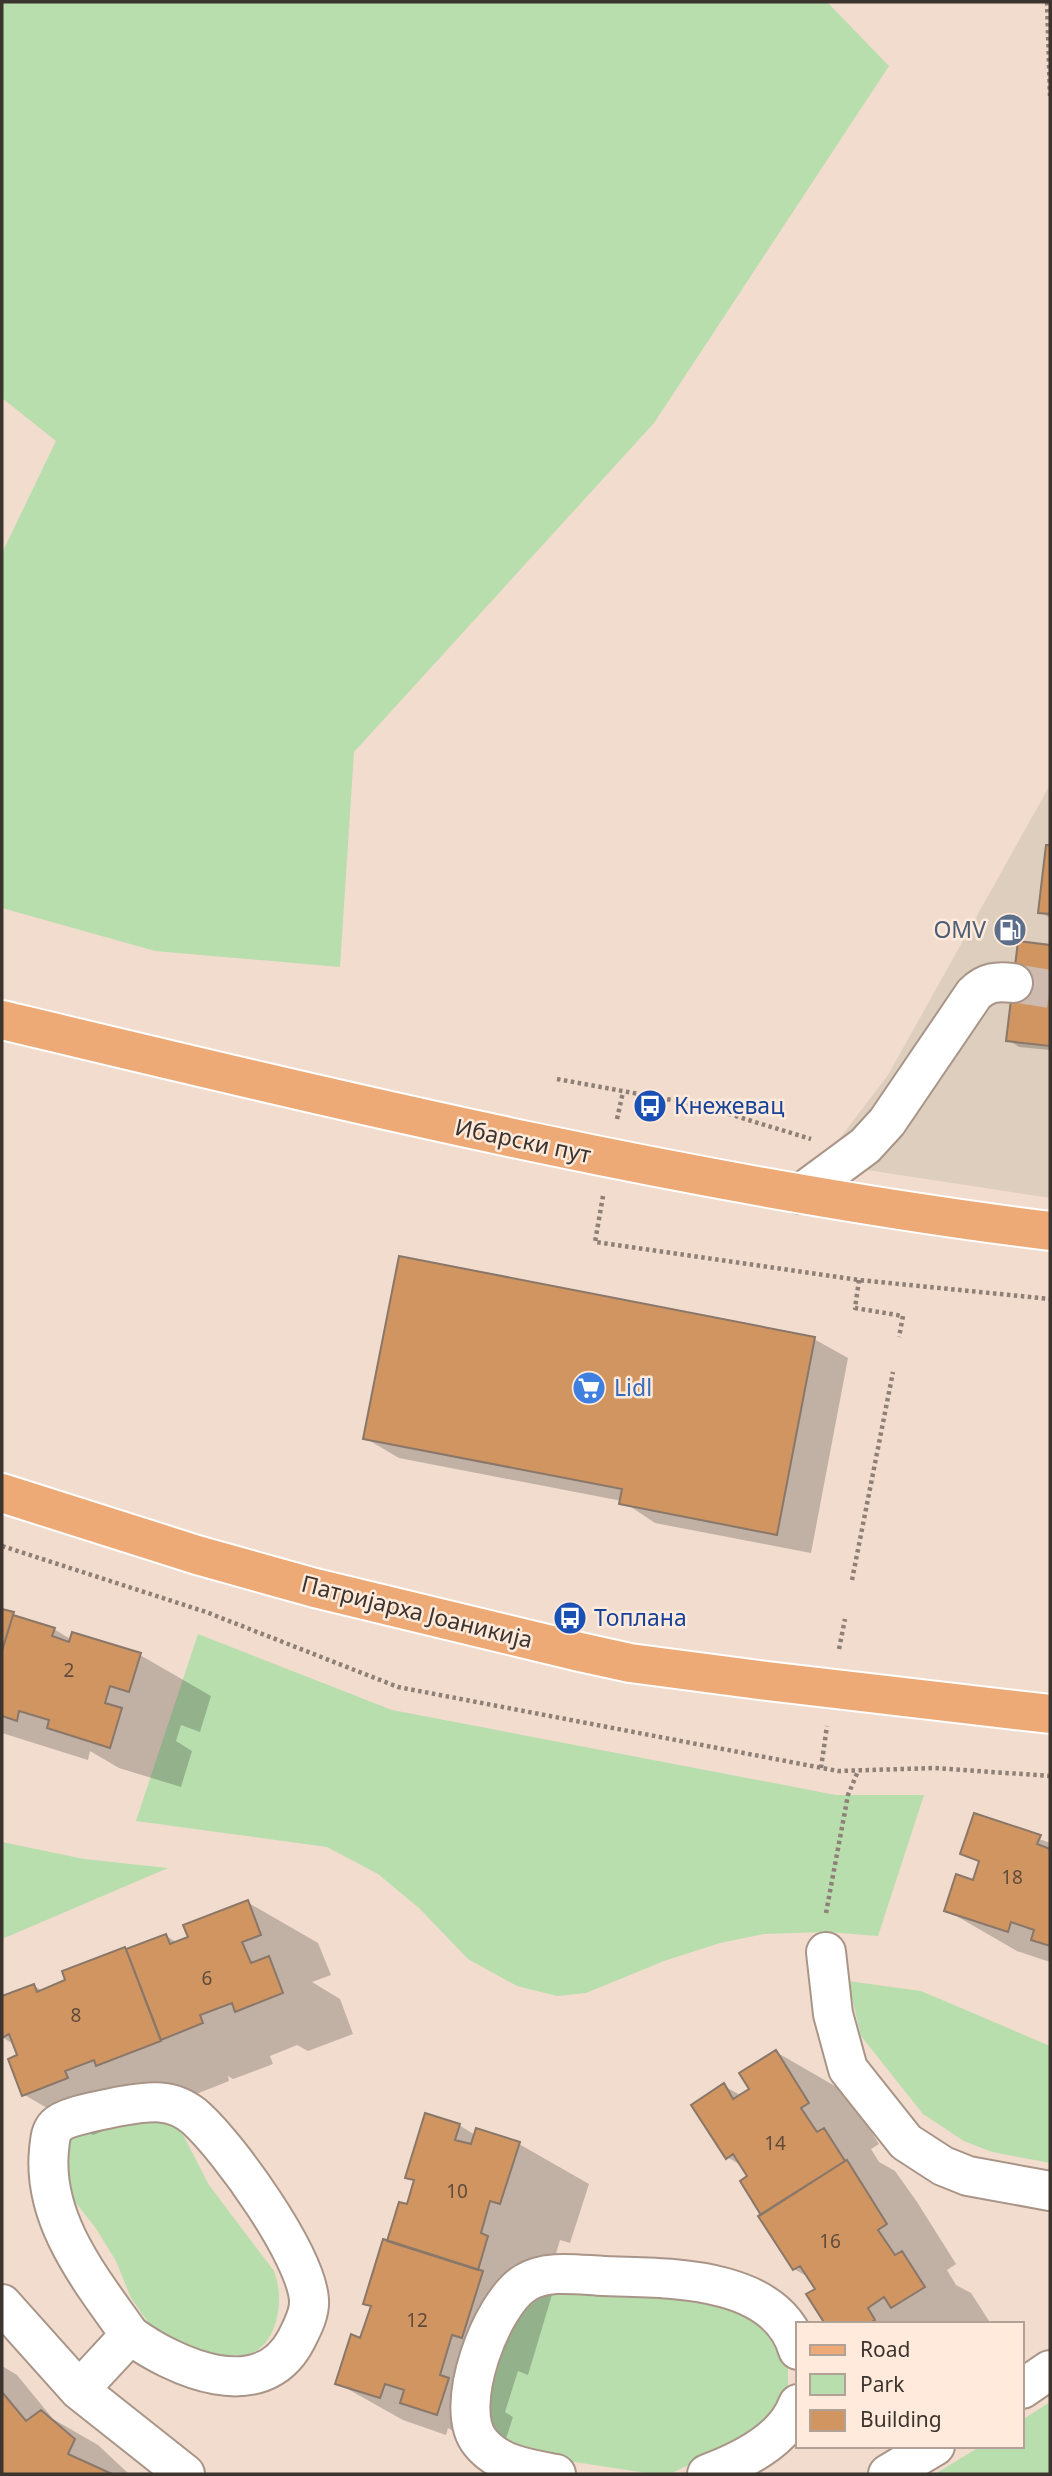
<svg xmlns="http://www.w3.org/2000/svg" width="1052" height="2476" font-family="'Noto Sans',sans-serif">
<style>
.commercial{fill:#decebd}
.green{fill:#b8deae}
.shadow{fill:#0003}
.building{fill:#d19561;stroke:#897769;stroke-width:2}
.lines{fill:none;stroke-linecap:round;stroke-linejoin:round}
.minor-tunnel{stroke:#cebaae;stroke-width:38;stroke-dasharray:38 19;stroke-linecap:butt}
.minor-casing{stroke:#a99588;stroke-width:42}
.major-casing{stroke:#fff;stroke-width:42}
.path{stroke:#8e8076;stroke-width:4.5;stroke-dasharray:3.5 3.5;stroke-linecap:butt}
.minor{stroke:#fff;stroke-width:38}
.major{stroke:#edaa76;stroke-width:38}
.labels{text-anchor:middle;stroke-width:5;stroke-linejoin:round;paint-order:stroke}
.number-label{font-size:19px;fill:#614c3b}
.service-label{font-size:23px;fill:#4e5e75;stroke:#ffeadb;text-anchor:end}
.transit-label{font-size:23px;fill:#164399;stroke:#ffeadb;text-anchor:start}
.street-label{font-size:23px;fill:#3c342e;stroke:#ffeadb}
.shop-label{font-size:23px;fill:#366cbe;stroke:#ffeadb;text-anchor:start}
</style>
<rect width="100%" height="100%" fill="#f2dcce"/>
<!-- commercial -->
<path class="commercial" d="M1050,785V1198L821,1163L888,1075Z"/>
<!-- green -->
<path class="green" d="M2,2H827L889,66L654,423L354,752L340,967L155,951L2,908V553L56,441L2,398Z
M198,1634L392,1710L836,1795H924L878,1936L827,1932L764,1934L720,1943L664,1961L586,1993L557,1996L517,1986L468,1959L419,1908L378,1874L327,1847L136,1821Z
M2,1842L84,1859L168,1868L2,1939Z
M848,1981L921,1991L1050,2046V2163L992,2152L964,2141L923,2114L861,2036Z
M154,2116L179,2127L209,2185L274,2271C281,2291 281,2310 273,2330C253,2377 198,2350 161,2341L131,2298L116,2261L95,2227L68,2193L67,2136Z
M698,2289L740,2305L783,2348L788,2367V2388L779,2414L754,2433L670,2474H653L542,2457L508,2448L491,2433L486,2394L497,2351L534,2294Z
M1050,2402V2474H935L981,2446H1022V2420Z"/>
<!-- shadow -->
<path class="shadow" d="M1047,847H1050V918L1040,912Z
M1020,943L1050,947V1050L1019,1047L1008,1040Z
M814,1339L848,1358L811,1553L655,1523L622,1501L399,1458L365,1438Z
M2,1611L54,1629L72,1640L140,1655L211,1696L200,1732L181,1725L176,1741L192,1751L181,1787L119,1768L90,1751L88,1760L2,1733Z
M975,1815L1050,1843V1962L1017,1951L946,1910L974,1882L980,1863L962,1853Z
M247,1902L318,1943L331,1975L312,1982L340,1999L353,2034L308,2051L297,2045L270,2056L273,2064L233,2079L228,2076L229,2081L93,2135L23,2094L19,2056L15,2045L2,2037V1998L34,1986L43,1991L68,1981L125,1949L166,1936L178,1943Z
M776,2052L847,2093L879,2144L871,2149L879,2162L895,2171L917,2202L956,2264L947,2270L956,2285L971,2293L991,2324H827L817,2290L810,2278L794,2269L763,2215L750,2177L744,2167L727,2157L724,2086L742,2096L751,2090Z
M459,2125L475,2135L519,2144L589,2184L570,2243L560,2240L550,2274L557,2278L528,2375L518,2371L505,2412L513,2417L502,2451L467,2439L448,2428L446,2435L403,2420L337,2383L362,2340L372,2307L365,2303L388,2243L408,2206L415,2181L407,2177Z
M2,2366L17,2375L53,2419L98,2445L129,2474H2Z"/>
<!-- building -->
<path class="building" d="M1046,845H1050V914L1038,913Z
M1018,941L1050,945V1046L1006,1041Z
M399,1256L815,1337L777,1535L619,1504L622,1489L363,1439Z
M2,1609L14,1612L2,1651Z
M13,1615L55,1628L52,1636L69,1642L72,1632L141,1653L129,1692L110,1686L105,1703L122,1708L110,1748L47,1728L49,1720L19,1711L17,1721L2,1716V1651Z
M974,1813L1041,1835L1037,1844L1050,1849V1946L1031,1940L1034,1930L1011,1922L1008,1932L944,1911L956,1874L973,1880L979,1861L960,1854Z
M248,1900L261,1935L242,1942L251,1963L269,1956L283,1993L235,2012L232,2003L200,2015L203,2023L161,2040L126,1949L166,1934L170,1944L188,1937L183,1925Z
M125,1947L161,2041L96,2066L94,2060L65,2071L68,2078L22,2096L8,2059L17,2055L9,2034L2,2038V1996L34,1984L37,1992L65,1980L62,1971Z
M776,2050L809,2103L801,2108L817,2132L824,2128L845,2161L761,2215L740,2181L747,2176L733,2154L726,2159L691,2105L724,2083L733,2099L749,2089L739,2073Z
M425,2113L460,2124L455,2140L471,2144L476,2128L520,2142L500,2204L490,2201L481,2233L488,2236L478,2270L387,2241L399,2202L407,2204L414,2180L405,2178Z
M847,2160L887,2224L878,2230L895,2255L902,2251L925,2287L891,2308L884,2297L868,2308L875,2320L868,2324H825L806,2294L815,2289L800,2266L793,2270L758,2216Z
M383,2239L483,2271L462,2338L452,2335L440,2375L449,2378L437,2415L400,2403L404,2390L385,2384L380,2398L335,2384L351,2334L360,2338L371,2306L363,2304Z
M2,2392L26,2421L41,2410L75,2439L68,2454L112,2474H2Z"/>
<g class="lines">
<!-- minor-tunnel -->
<path class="minor-tunnel" d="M1013,983L1050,989"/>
<defs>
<path id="minor" d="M800,1194L865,1146L887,1122L974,994C986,982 997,981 1013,983
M826,1952L833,2014L848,2069L906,2142L943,2166L968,2176L1050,2191
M2,2304L79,2390L185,2474
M1022,2389L1050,2370
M79,2390L130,2335C174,2367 261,2407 296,2340C302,2328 310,2314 309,2300C306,2255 230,2149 196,2118C171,2096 146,2102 116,2107C103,2110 65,2116 56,2126C50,2132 50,2142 49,2150C42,2221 92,2281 130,2335
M556,2474C529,2469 498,2465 480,2442C452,2408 491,2304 525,2283C547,2269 579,2275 604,2276C666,2278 777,2275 798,2350
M707,2474C742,2461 785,2440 798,2404
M888,2474L935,2446"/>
<path id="major" d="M2,1020C349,1103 696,1187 1050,1231
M2,1493L197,1555L315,1588L580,1652L630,1663L767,1681L1050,1714"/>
</defs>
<!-- minor casing -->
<use href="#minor" class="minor-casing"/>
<!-- major casing -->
<use href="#major" class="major-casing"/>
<!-- path -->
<path class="path" d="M1047,2L1050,96
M557,1079L699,1105L811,1139
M617,1119L623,1092
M603,1196L595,1242L859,1280L1050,1299
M859,1280L855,1308L903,1316L899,1337
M2,1546L206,1612L398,1687L838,1771L935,1768L1050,1776
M852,1580L893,1372
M839,1649L845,1619
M821,1768L827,1726
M826,1913L848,1795L858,1771"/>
<!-- minor -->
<use href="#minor" class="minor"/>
<!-- major -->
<use href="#major" class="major"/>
</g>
<!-- icons -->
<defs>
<symbol id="fuel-disc" viewBox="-11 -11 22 22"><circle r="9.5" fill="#5c6f8a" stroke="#ffeadb"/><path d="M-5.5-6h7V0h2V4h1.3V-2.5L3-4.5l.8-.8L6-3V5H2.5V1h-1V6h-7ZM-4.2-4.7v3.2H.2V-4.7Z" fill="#fff"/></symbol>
<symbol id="bus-disc" viewBox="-11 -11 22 22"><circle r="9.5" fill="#1a4fb4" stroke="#ffeadb"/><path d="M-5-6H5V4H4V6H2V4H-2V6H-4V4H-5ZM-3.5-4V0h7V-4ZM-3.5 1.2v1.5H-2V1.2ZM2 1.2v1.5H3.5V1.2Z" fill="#fff"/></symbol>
<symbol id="supermarket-disc" viewBox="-11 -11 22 22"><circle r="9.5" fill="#3f7fe0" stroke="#ffeadb"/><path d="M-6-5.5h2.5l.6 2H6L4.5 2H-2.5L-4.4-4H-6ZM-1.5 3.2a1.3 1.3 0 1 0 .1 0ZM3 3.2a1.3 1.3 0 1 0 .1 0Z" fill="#fff"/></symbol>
</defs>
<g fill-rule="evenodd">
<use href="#fuel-disc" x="991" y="911" width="38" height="38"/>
<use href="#bus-disc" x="631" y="1087" width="38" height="38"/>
<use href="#supermarket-disc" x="570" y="1369" width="38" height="38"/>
<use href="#bus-disc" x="551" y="1599" width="38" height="38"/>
</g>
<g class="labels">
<!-- number labels -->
<g class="number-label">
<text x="69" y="1677">2</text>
<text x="1012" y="1884">18</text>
<text x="207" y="1985">6</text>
<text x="76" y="2022">8</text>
<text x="775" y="2150">14</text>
<text x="457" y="2198">10</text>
<text x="830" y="2248">16</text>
<text x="417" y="2327">12</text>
</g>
<!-- service labels -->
<g class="service-label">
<text x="986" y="938">OMV</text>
</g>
<!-- transit labels -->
<g class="transit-label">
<text x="674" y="1114">Кнежевац</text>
<text x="594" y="1626">Топлана</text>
</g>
<!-- street labels -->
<g class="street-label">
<text transform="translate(523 1141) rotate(12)" y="8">Ибарски пут</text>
<text transform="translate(417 1612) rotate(14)" y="8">Патријарха Јоаникија</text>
</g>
<!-- shop labels -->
<g class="shop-label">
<text x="614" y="1396">Lidl</text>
</g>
</g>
<!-- border -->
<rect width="1052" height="2476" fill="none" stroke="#3c342e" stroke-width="7"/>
<!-- legend -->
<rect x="796" y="2322" width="228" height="126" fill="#ffeadb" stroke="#b1a196" stroke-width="2"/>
<rect x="810" y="2345" width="35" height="10" fill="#edaa76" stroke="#b1a196" stroke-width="2"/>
<text x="860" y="2357" font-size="21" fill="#3c342e">Road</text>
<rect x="810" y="2374" width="35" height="21" fill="#b8deae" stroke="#b1a196" stroke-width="2"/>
<text x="860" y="2392" font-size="21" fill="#3c342e">Park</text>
<rect x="810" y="2410" width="35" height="21" fill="#d19561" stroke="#b1a196" stroke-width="2"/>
<text x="860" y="2427" font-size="21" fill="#3c342e">Building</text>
</svg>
